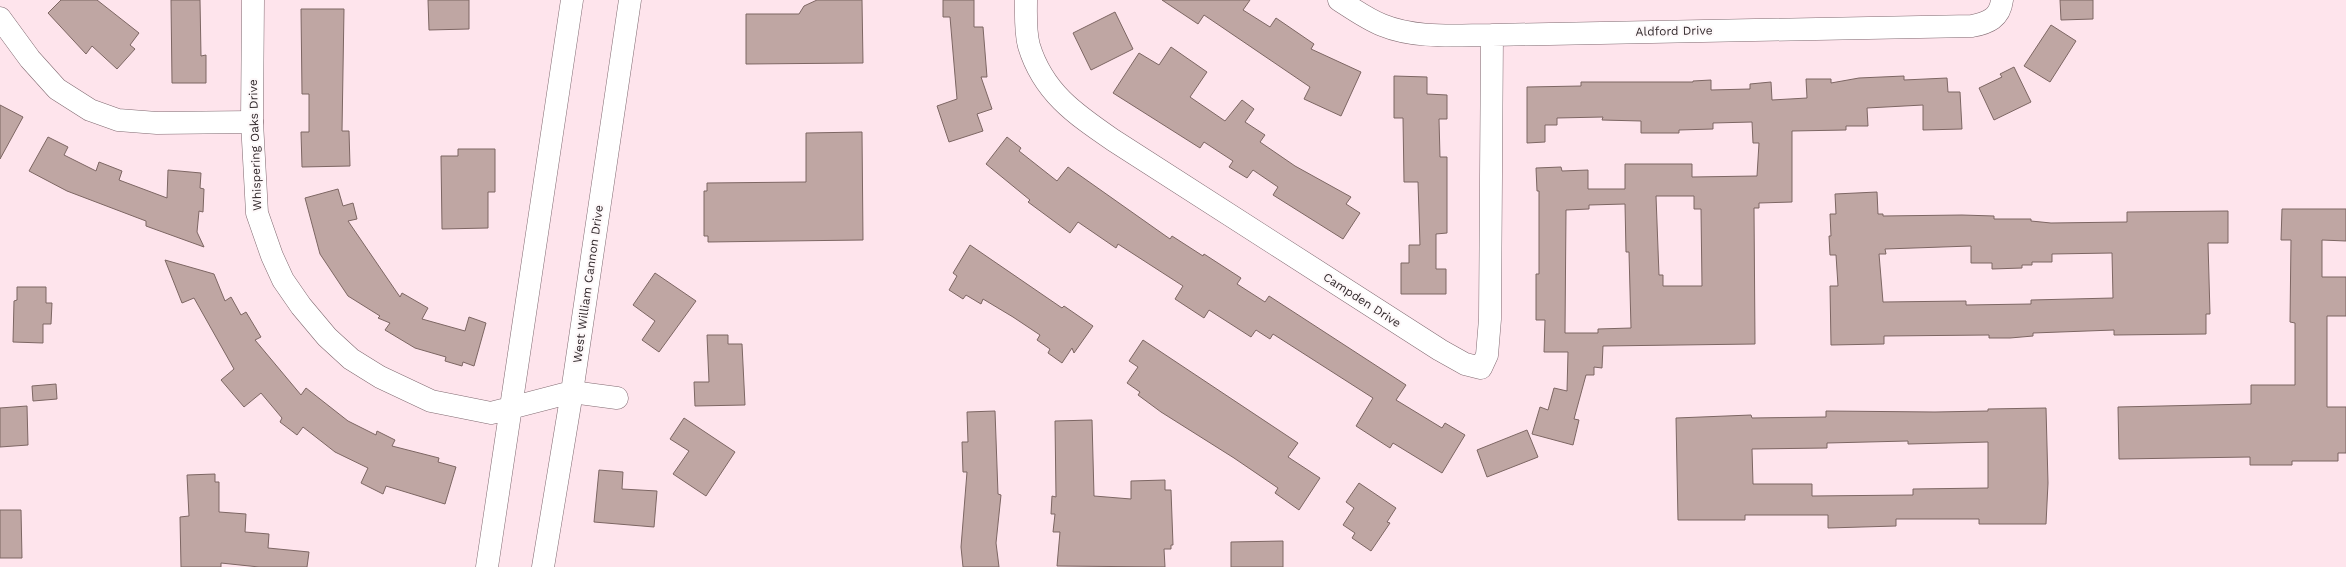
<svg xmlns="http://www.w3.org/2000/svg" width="2346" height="567" font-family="'Work Sans',sans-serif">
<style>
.building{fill:#bfa6a3;stroke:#7d6663;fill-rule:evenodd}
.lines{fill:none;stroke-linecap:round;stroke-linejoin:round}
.street-casing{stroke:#806a71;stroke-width:23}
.secondary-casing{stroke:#806a71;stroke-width:23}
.street{stroke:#fff;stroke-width:22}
.secondary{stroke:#fff;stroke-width:22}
.labels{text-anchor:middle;stroke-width:4;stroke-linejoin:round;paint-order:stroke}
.street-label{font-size:12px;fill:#32292c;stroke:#fdf8f9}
</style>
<rect width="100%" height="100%" fill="#fee4ec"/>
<!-- building -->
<path class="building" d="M61,0H97L139,33L130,45L135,49L117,69L92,46L86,54L48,13Z
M171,0H200L201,56L206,55V83H172Z
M428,0H469V29L429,30Z
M817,0H862L863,63L746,64V14H799L804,6Z
M943,0H974V27H983L987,77H981L992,109L977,114L983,131L949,142L937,106L957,99L950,17H943Z
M1162,0H1250L1243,10L1270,27L1276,18L1314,44L1311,49L1361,72L1341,116L1304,99L1310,87L1204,15L1198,24Z
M2060,0H2093V19L2061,20Z
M301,9H344L342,131H349L350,166L302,167L301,132H309V94H302Z
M1115,12L1133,49L1091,70L1073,33Z
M2051,25L2076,41L2050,82L2024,66Z
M1171,47L1207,72L1190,97L1225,121L1242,100L1254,109L1245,122L1265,135L1260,142L1295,166L1351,197L1346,204L1360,213L1343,239L1273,195L1278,187L1253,170L1247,178L1229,167L1233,161L1204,142L1200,148L1113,93L1139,53L1159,65Z
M2014,67L2031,102L1994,120L1979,88L2002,77L2000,74Z
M1394,76L1427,77V94L1447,95V119H1439L1440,157H1447V233L1436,234V269H1446V294H1401V263H1409V245H1420L1418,182H1404L1403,118H1394Z
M1904,76V80L1947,78L1948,92H1960L1962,129L1923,130V105L1867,108L1868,126H1846V130L1792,131V202L1759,203V208H1754L1755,344L1603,346L1602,368L1594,367V375H1586L1574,419L1579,420L1573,445L1532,434L1540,407L1548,410L1554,388L1567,391L1568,352H1544L1545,320H1536V274H1539V191H1537L1536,168L1561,167L1562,171L1588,170V189H1625V164H1692V177L1757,176L1759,143H1753L1752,122L1713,123V129L1679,130V133H1641V121L1602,120L1603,117L1557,118V125H1545V142L1527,143V87L1581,86V82H1693V81L1711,80V90L1750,89V84L1771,82L1772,100L1807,98L1806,79H1831V83L1859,78ZM1656,196H1694V209H1701L1702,286H1663V275H1659ZM1625,204L1626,252H1629L1631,328L1598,329V333H1565L1566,210L1589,209V205Z
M0,105L23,117L0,159Z
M862,132L863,240L708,242V236H704V191H707V183L806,182V133Z
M48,137L68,147L64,155L96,171L99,162L122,171L119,180L167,198L168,170L201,173L200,188L204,189L203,212L199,211L197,232L204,247L146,226V221L67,191L29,171Z
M1007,137L1021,148L1019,151L1057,181L1068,167L1170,239L1172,236L1203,256L1204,254L1241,278L1237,284L1265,302L1269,296L1406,385L1396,400L1442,428L1445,423L1465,435L1442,473L1393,443L1390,448L1356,426L1373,398L1273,334L1270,339L1256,330L1251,337L1209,310L1204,318L1175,299L1183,286L1118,244L1116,248L1078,222L1070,233L1028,202L1030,200L986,164Z
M458,149H495V192H488V228L442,229L441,156H458Z
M338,189L343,206L353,203L357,219L348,221L400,297L402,293L428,308L422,319L465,331L469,317L486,323L474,366L463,362L462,366L445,361L446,357L415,348L385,330L390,323L378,318L380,316L348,296L320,254L305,198Z
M1877,192L1878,214H1883V216L1962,215L1994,216V219H2031V221L2051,223L2127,222V212L2228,211V243H2208L2210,314H2206V334L2114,335V330L2033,333V336L2010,338H1989V335L1884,336V344L1831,345L1830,286H1838L1836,255H1830L1829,236H1831L1830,214H1836L1835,194ZM1971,246V263H1992V269L2022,268V265H2032V262H2052V254L2112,253L2113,298L2031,300V304L1966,305V301L1883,302L1879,254H1886L1885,249Z
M2282,209H2346V241L2322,240V277H2346V316H2327V407H2346V453H2338V461H2292V465H2250V457L2119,459L2118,407L2251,404V385H2295V323L2290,322L2291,240H2281Z
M970,245L1062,308L1064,306L1093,326L1074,353L1072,348L1062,363L1048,353L1050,349L1037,340L1040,335L1013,317L983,299L981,304L966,295L963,299L949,290L957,276L953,273Z
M165,260L214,274L225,301L231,297L241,315L246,312L261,337L255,340L301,395L306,388L348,421L376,435L377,431L395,440L392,446L439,458L438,462L456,467L445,504L386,486L383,494L361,483L368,468L335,452L303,427L297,435L280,422L282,418L261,393L244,407L221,380L234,369L194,298L182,303Z
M655,273L696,301L659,352L642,340L655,321L633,305Z
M17,287H46V303H52L51,324H43V343L13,342L14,301L17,300Z
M707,335H728V344H742L745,405L695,406L694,382H709Z
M1143,340L1298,443L1288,457L1320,478L1299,510L1275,493L1278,488L1234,458L1161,412L1138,395L1140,392L1127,383L1138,367L1129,361Z
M56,384L57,399L33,401L32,386Z
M27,406L28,445L0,447V408Z
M2046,408L2048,483L2046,524H1979V519H1896V526L1828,528V515H1745V520H1678L1676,418L1751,415L1752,418L1826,417V411L1935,412L1988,411V409ZM1908,441V444L1988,442V488L1913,489V495L1812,496V484H1753L1752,449L1827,448V443Z
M995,411L998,494L1001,495L996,543L999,567H963L961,547L967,472H963L962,442H968L967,412Z
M684,418L735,452L706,496L673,474L689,451L670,439Z
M1092,420L1094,496L1131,499V481L1165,480V490H1171L1173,545H1171V549H1164L1165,567L1057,566L1060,532H1053L1055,514H1051L1052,496L1056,497L1055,421Z
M1527,430L1538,457L1487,477L1477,450Z
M599,470L623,472L622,489L657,491L654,527L594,522Z
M215,474V482H219V512L246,514L245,532L269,534L268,548L309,552L307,567H259L221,563V567H181L180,517L189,516L187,475Z
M1359,483L1396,508L1387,522L1390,523L1371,551L1352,538L1355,533L1343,525L1354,508L1346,502Z
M0,510H21L22,558H0Z
M1283,541V567H1231V542Z"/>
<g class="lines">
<defs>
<path id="street" d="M1026,0C1026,14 1025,32 1029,46C1043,92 1075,114 1113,140L1440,350L1465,364L1481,368L1487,355L1490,319L1492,35
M1339,0C1353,9 1367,19 1382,25C1416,39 1456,35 1492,35L1972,26C1988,23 2000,18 2002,0
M0,18L30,59L57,89L90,110L118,120L157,123L252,122
M572,392L617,398"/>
<path id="secondary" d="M253,0L252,122L257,213L272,256L283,280L301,306L327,337L351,359L380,377L431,401L491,413L572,392
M487,567L572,0
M543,567L572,392L630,0"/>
</defs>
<!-- street casing -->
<use href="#street" class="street-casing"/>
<!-- secondary casing -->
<use href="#secondary" class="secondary-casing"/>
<!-- street -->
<use href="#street" class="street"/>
<!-- secondary -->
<use href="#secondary" class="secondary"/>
</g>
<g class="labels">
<!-- street labels -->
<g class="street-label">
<text transform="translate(1674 31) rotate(-1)" y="4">Aldford Drive</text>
<text transform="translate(255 145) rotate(-92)" y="4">Whispering Oaks Drive</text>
<text transform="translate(588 284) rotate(-82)" y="4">West William Cannon Drive</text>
<text transform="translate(1362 300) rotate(33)" y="4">Campden Drive</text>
</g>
</g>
</svg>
